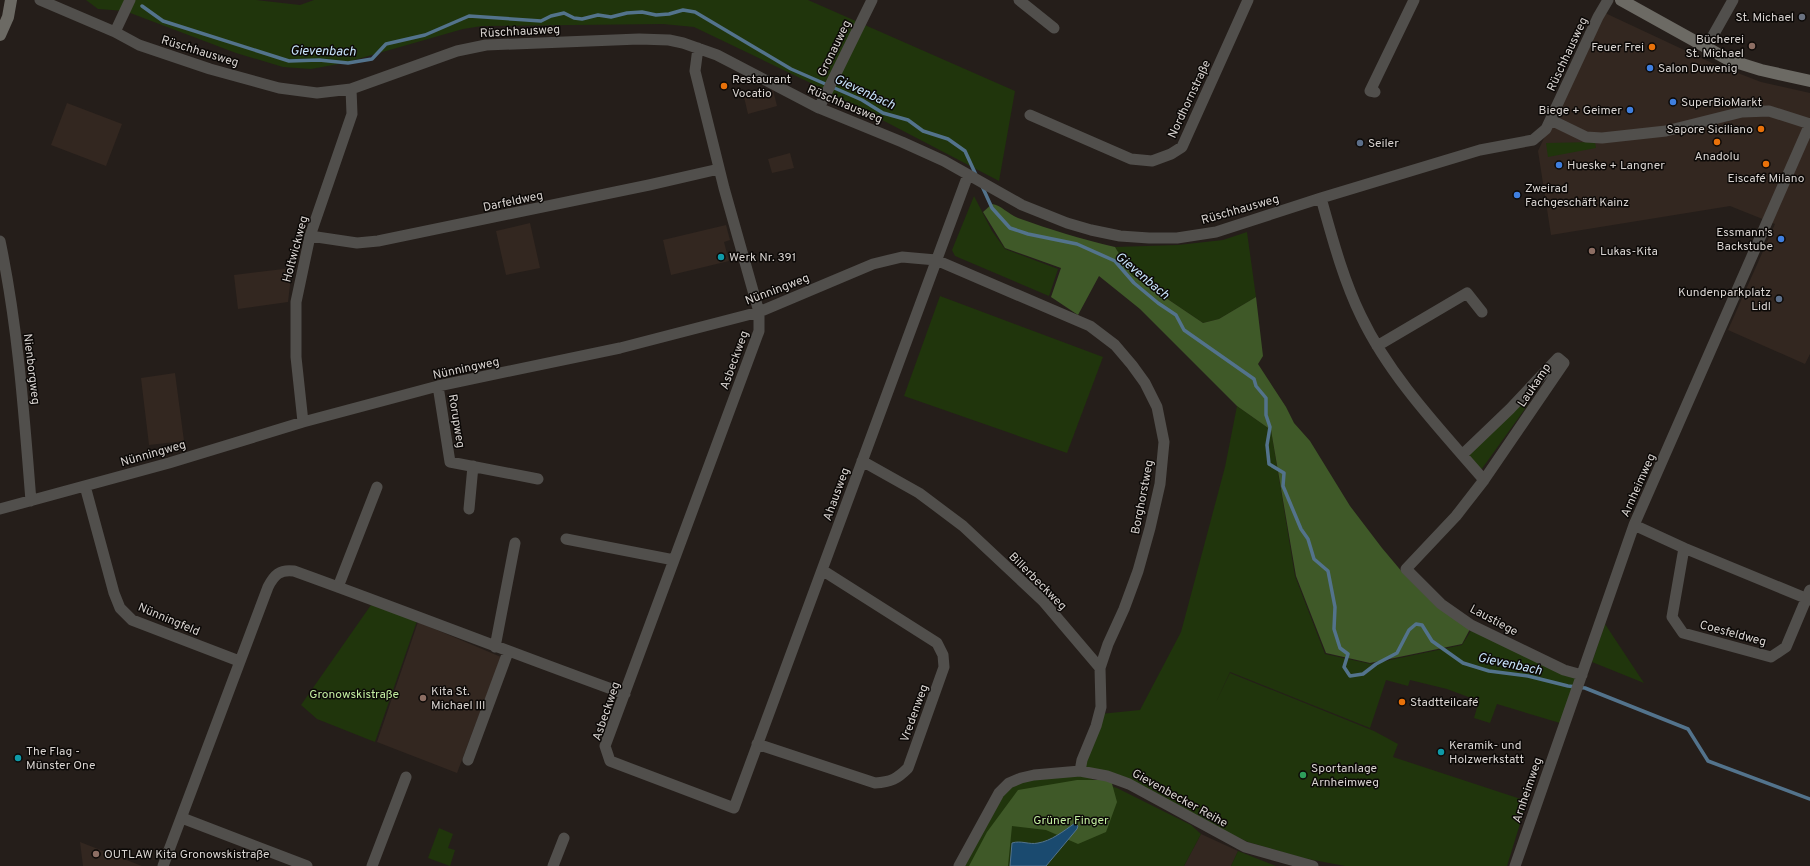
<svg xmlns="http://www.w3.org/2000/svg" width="1810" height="866" font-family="Overpass,sans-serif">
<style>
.built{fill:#332720}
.green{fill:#20350c}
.forest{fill:#3f5928}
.water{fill:#1a4a6f;stroke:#53738c}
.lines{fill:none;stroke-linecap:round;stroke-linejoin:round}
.stream{stroke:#53738c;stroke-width:3.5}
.street{stroke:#514f4c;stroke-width:11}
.secondary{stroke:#6c6a64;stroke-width:12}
.worship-dot{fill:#6b7280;stroke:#0c0907;stroke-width:1.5}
.education-dot{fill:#8d6e63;stroke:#0c0907;stroke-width:1.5}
.food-dot{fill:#e8710a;stroke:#0c0907;stroke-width:1.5}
.shop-dot{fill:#3f7fe0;stroke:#0c0907;stroke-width:1.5}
.service-dot{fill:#5c6f8a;stroke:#0c0907;stroke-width:1.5}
.culture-dot{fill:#0f9aa8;stroke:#0c0907;stroke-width:1.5}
.leisure-dot{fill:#2e9e5b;stroke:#0c0907;stroke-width:1.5}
.labels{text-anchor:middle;stroke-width:3;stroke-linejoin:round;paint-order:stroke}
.poi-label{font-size:12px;fill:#d8d3d0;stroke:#0c0907;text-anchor:start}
.street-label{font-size:12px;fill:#d8d3d0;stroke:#0c0907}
.park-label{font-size:12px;fill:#c1ec9f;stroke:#0c0907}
.water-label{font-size:13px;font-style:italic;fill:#c8e4fc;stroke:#0c0907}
</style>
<rect width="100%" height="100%" fill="#251e1a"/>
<!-- built -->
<path class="built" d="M1603,12L1712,63L1761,82L1810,93V354L1805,364L1728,330L1775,224L1730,206L1551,235L1538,151Z
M773,90L777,106L748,114L744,97Z
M67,103L122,124L106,166L51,145Z
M790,153L794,168L772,173L768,159Z
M530,223L540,268L506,275L496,231Z
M726,225L730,240L724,242L729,261L671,275L663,240Z
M292,268L288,302L238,309L234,275Z
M175,373L184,441L149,445L141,378Z
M418,622L501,657L457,773L377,742Z
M1201,834L1238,851L1231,866H1184Z
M80,842L142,866H83Z"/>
<!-- green -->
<path class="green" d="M86,0H256L300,5L314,0H808L1015,91L999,181L819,87L694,27L663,24L482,26L463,29L344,63L311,69L283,67L236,53L125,11L98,9Z
M1595,142L1596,148L1548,157L1546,143Z
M974,196L992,231L1005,249L1058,269L1049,296L955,256L952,250Z
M1247,232L1256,297L1219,319L1203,323L1132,275L1115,247L1178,245L1223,240Z
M940,296L1103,357L1067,453L904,396Z
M1521,403L1527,406L1481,470L1468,455Z
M1237,406L1271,430L1295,576L1325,654L1371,664L1462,645L1472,629L1578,672L1560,723L1497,704L1490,723L1474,718L1479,701L1447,689L1410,680L1408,686L1386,680L1370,728L1230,672L1216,702L1230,673L1374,731L1398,744L1393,757L1527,801L1507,866H1345L1303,858L1248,842L1079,766L1100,714L1140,710L1181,632L1225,467Z
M371,605L417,621L375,742L317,719L301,705Z
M1605,624L1644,683L1592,662Z
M1075,773L1117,788L1191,825L1201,834L1184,866H960L1001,796L1018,781Z
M439,828L453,834L448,848L455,850L450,866L428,858Z
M1238,851L1276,866H1231Z"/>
<!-- forest -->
<path class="forest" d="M992,204C1001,205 1008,214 1018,218C1051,230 1081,239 1115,247L1132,275L1203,323L1219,319L1256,297L1263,356L1258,364L1286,407L1294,423L1310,441L1350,506L1382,548L1403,573L1470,629L1462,644L1370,663L1326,653L1296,576L1271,430L1237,406L1140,309L1099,276L1078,315L1051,297L1061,268L1005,248L983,212Z
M1077,780H1111L1117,802L1106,832L1078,844L1046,830L1012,826L1008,866H969L987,832L1018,790Z"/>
<!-- water -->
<path class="water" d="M1075,823L1078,826L1077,829L1046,866H1010L1012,843C1021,840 1029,845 1038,843C1051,841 1064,831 1075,823Z"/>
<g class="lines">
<!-- stream -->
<path class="stream" d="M142,6L163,21L289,61L319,60L348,63L372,59L386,44L425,35L469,16L541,21L551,16L564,13L574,18L582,19L598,15L611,17L627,13L642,12L656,15L669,14L683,10L695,12L791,69L862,100L883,113L908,120L923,131L948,139L965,151L976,175
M982,186L992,208L1010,228L1028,234L1077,244L1115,261L1134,283L1158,303L1176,315L1184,330L1254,379L1256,386L1266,398V415L1270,427L1267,445L1269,464L1284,473L1283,486L1301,529L1308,539L1314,559L1328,571L1335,607L1334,629L1340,648L1348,654L1344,667L1350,676L1363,674L1376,664L1397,653L1409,630L1416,624L1422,625L1432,641L1463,663L1489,671L1528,676L1568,686L1585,688L1688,729L1708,761L1810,799"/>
<!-- street -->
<path class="street" d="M40,0L115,32L139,45L210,69L279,88L317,93L351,89L457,51L486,45L639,39L669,40L683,43L717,55L819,108L902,142L944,161L1022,205L1067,223L1091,230L1120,236L1149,238H1177L1216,232L1321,198L1480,150L1533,140L1546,129L1598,17L1608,0
M1019,0L1054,28
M115,32L130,0
M698,48L695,71L724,188L759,312V331L605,746L610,761L734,808L968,175
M1706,48L1733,0
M1375,92L1370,91L1414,0
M819,108L872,0
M1030,115L1131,159L1152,161L1171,154L1182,147L1248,0
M1551,120L1586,137L1602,138L1666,131L1742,112L1769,111L1810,124
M1321,198C1332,237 1343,279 1361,316C1390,377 1440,429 1484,480
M310,236L357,243L378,241L649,185L719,169
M0,241C18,326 24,414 31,501
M1377,346L1467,293L1482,312
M438,386L450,462L538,479
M303,422L296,357V302L310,236L352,114L351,89
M1462,455L1510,409L1558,358L1564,363L1484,480L1456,516L1406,569L1441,604L1471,625L1564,670L1582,675
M862,461L919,493L963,526L1043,601L1100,668L1101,707L1096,726L1082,760L1080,771
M85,486L114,593L120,608L132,620L239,661
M0,509L169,463L303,422L438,386L620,348L759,312L873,264L902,257L936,260L1090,326L1115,345L1132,365L1145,383L1157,407L1164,442L1160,484L1150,528L1138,571L1124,609L1108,644L1100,668
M469,509L473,466
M1634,525L1684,548L1672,617L1683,633L1771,657L1786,647L1810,590
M566,539L674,560
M1684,548L1810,600
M338,587L377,487
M495,647L515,543
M757,744L875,783C891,782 897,779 908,768L944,667L943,655L937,643L822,570
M468,760L508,652
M182,818L307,866
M163,866L268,587C274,575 280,569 294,571C405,611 514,654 625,694
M372,866L406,777
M553,866L564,838
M959,866L999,793L1009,783L1021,778L1034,775L1080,771L1107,776L1129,784L1245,847L1313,866
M1515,866L1634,525L1810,124"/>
<!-- secondary -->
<path class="secondary" d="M1621,0L1729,60L1761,70L1810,81
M0,35L8,17L11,0"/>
</g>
<!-- markers -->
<circle class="worship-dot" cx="1802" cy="17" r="4"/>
<g class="education-dot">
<circle cx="1752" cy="46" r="4"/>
<circle cx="1592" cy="251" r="4"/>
<circle cx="423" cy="698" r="4"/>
<circle cx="96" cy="854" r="4"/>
</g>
<g class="food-dot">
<circle cx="1652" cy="47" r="4"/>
<circle cx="724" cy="86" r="4"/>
<circle cx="1761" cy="129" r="4"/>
<circle cx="1717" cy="142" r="4"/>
<circle cx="1766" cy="164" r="4"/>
<circle cx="1402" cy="702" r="4"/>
</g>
<g class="shop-dot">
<circle cx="1650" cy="68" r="4"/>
<circle cx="1673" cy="102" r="4"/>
<circle cx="1630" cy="110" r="4"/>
<circle cx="1559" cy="165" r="4"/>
<circle cx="1517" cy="195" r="4"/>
<circle cx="1781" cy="239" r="4"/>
</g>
<g class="service-dot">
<circle cx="1360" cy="143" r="4"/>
<circle cx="1779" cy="299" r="4"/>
</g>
<g class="culture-dot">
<circle cx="721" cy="257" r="4"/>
<circle cx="1441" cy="752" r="4"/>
<circle cx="18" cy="758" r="4"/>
</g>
<circle class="leisure-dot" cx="1303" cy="775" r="4"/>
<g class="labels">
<!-- poi labels -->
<g class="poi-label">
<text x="1794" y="21" text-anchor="end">St. Michael</text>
<text x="1744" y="43" text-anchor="end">Bücherei<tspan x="1744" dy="14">St. Michael</tspan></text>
<text x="1644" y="51" text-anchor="end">Feuer Frei</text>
<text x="1658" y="72">Salon Duwenig</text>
<text x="732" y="83">Restaurant<tspan x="732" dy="14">Vocatio</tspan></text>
<text x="1681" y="106">SuperBioMarkt</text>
<text x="1622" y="114" text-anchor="end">Biege + Geimer</text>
<text x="1753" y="133" text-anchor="end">Sapore Siciliano</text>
<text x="1368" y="147">Seiler</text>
<text x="1717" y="160" text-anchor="middle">Anadolu</text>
<text x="1567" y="169">Hueske + Langner</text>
<text x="1766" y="182" text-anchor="middle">Eiscafé Milano</text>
<text x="1525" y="192">Zweirad<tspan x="1525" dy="14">Fachgeschäft Kainz</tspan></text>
<text x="1773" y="236" text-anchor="end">Essmann's<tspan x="1773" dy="14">Backstube</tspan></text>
<text x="1600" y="255">Lukas-Kita</text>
<text x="729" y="261">Werk Nr. 391</text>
<text x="1771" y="296" text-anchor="end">Kundenparkplatz<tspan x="1771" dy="14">Lidl</tspan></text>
<text x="431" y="695">Kita St.<tspan x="431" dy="14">Michael III</tspan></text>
<text x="1410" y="706">Stadtteilcafé</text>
<text x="1449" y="749">Keramik- und<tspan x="1449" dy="14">Holzwerkstatt</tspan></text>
<text x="26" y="755">The Flag -<tspan x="26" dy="14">Münster One</tspan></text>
<text x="1311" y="772">Sportanlage<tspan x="1311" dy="14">Arnheimweg</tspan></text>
<text x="104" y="858">OUTLAW Kita Gronowskistraße</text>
</g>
<!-- street labels -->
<g class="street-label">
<text transform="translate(520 31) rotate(-3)" y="4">Rüschhausweg</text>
<text transform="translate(834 48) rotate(-64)" y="4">Gronauweg</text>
<text transform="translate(200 51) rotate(17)" y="4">Rüschhausweg</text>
<text transform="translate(1567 54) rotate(-65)" y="4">Rüschhausweg</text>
<text transform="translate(1189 99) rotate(-65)" y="4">Nordhornstraße</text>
<text transform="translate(845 104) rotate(23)" y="4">Rüschhausweg</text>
<text transform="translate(513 201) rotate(-12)" y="4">Darfeldweg</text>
<text transform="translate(1240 209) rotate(-16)" y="4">Rüschhausweg</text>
<text transform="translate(295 249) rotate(-75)" y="4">Holtwickweg</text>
<text transform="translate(777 289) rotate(-21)" y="4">Nünningweg</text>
<text transform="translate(734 360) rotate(-70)" y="4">Asbeckweg</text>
<text transform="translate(466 368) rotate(-12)" y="4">Nünningweg</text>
<text transform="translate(32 369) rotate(83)" y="4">Nienborgweg</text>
<text transform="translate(1534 385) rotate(-56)" y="4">Laukamp</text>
<text transform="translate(457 421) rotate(81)" y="4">Rorupweg</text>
<text transform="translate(153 453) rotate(-16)" y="4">Nünningweg</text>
<text transform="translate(1638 485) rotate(-66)" y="4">Arnheimweg</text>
<text transform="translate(836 494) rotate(-70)" y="4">Ahausweg</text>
<text transform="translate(1142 497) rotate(-79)" y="4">Borghorstweg</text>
<text transform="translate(1038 581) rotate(45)" y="4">Billerbeckweg</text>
<text transform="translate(169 619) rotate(23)" y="4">Nünningfeld</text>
<text transform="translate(1494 620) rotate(28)" y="4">Laustiege</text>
<text transform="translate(1733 633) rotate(15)" y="4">Coesfeldweg</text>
<text transform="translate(606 711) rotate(-71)" y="4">Asbeckweg</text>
<text transform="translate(914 713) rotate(-70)" y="4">Vredenweg</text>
<text transform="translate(1527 790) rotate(-71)" y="4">Arnheimweg</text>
<text transform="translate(1180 798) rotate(29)" y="4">Gievenbecker Reihe</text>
</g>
<!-- park labels -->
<g class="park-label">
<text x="354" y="698">Gronowskistraße</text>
<text x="1071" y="824">Grüner Finger</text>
</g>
<!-- water labels -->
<g class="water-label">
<text transform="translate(323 50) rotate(1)" y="5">Gievenbach</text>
<text transform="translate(865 91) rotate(25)" y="5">Gievenbach</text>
<text transform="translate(1143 275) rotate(40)" y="5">Gievenbach</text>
<text transform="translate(1510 663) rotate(12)" y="5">Gievenbach</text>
</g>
</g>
</svg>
